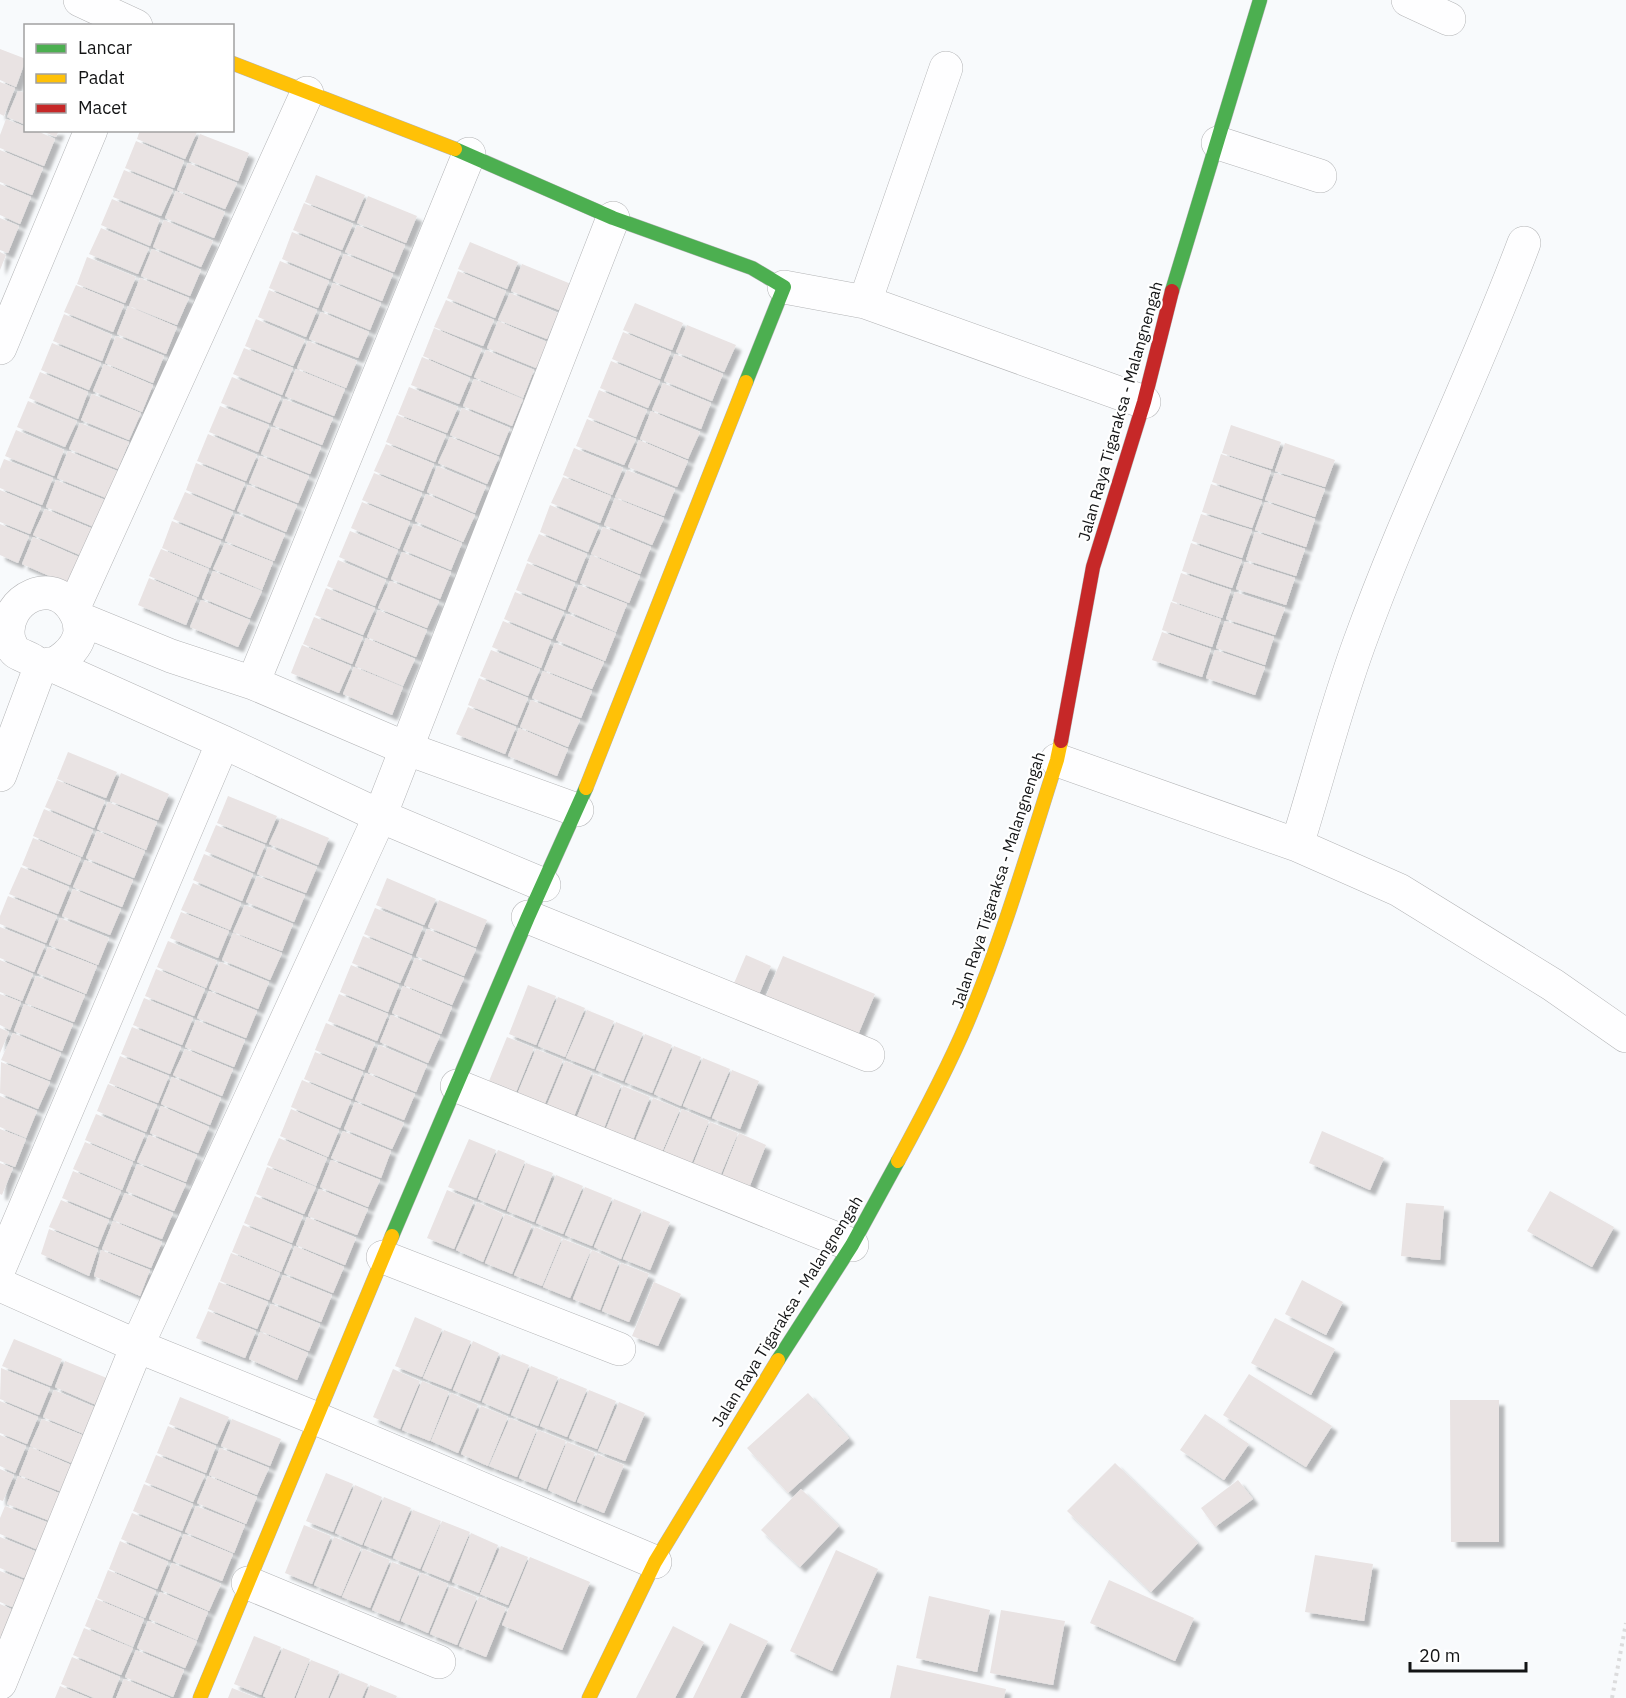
<svg xmlns="http://www.w3.org/2000/svg" width="1626" height="1698" font-family="'IBM Plex Sans',sans-serif">
<style>
.building{fill:#e9e3e3;filter:url(#shadow)}
.lines{fill:none;stroke-linecap:round;stroke-linejoin:round}
.street-casing{stroke:#b4b5b7;stroke-width:34}
.fast-casing{stroke:#b4b5b7;stroke-width:15}
.slow-casing{stroke:#b4b5b7;stroke-width:15}
.jam-casing{stroke:#b4b5b7;stroke-width:15}
.path{stroke:#dcdcdd;stroke-width:4;stroke-dasharray:3 4.5;stroke-linecap:butt}
.street{stroke:#fefeff;stroke-width:33}
.fast{stroke:#4caf50;stroke-width:14}
.slow{stroke:#ffc107;stroke-width:14}
.jam{stroke:#c62828;stroke-width:14}
.labels{text-anchor:middle;stroke-width:4.5;stroke-linejoin:round;paint-order:stroke}
.street-label{font-size:16px;fill:#131415;stroke:#fff}
</style>
<defs>
<filter id="shadow"><feDropShadow dx="5.5" dy="5.5" stdDeviation="1.5" flood-color="#0004"/></filter>
</defs>
<rect width="100%" height="100%" fill="#f8fafc"/>
<!-- building -->
<path class="building" d="M0,49L26,59L16,87L0,80Z
M0,82L15,88L4,116L0,114Z
M18,91L26,93V125L7,117Z
M6,119L26,127V130H35L55,139L44,166L0,148V135Z
M40,130H59L56,137Z
M140,130H192L197,132L185,159L137,139Z
M200,134L249,153L238,181L189,161Z
M136,141L184,161L174,188L125,168Z
M0,150L43,168L32,195L0,182Z
M188,163L237,183L225,209L177,190Z
M124,170L173,190L161,216L113,197Z
M316,175L365,195L354,221L305,202Z
M0,184L31,197L20,224L0,215Z
M176,191L225,212L214,238L165,218Z
M368,196L417,216L406,243L357,223Z
M112,199L160,219L150,246L101,225Z
M304,203L353,224L342,250L293,230Z
M0,218L19,226L8,253L0,250Z
M164,220L213,241L201,267L153,247Z
M357,225L405,245L394,272L345,252Z
M101,228L149,248L138,274L89,254Z
M292,232L341,252L330,279L282,259Z
M470,242L518,262L507,289L458,269Z
M152,249L201,270L190,296L141,276Z
M0,252L6,255L0,270Z
M344,254L393,274L382,301L333,281Z
M87,257L136,277L125,303L77,284Z
M280,261L329,281L318,308L269,288Z
M522,264L571,284L559,310L511,291Z
M458,271L506,291L495,318L447,298Z
M140,278L189,298L177,325L129,306Z
M333,283L381,303L370,330L322,310Z
M76,285L124,305L113,332L64,312Z
M269,290L317,310L306,337L258,317Z
M510,293L558,313L547,339L498,320Z
M446,300L494,320L483,346L434,327Z
M635,303L683,323L672,350L623,330Z
M128,306L177,327L166,354L117,334Z
M321,312L369,332L358,358L309,339Z
M64,314L112,335L102,361L53,341Z
M256,319L305,340L293,366L245,346Z
M498,321L547,342L536,368L487,348Z
M687,325L736,345L724,372L676,352Z
M434,328L482,349L471,376L423,356Z
M623,332L671,352L660,379L612,359Z
M116,336L164,356L153,383L105,363Z
M308,341L357,361L346,388L297,368Z
M52,343L101,363L89,390L41,370Z
M244,348L293,368L282,395L233,374Z
M486,350L534,370L523,398L474,377Z
M675,354L723,374L712,401L664,381Z
M422,357L470,378L459,404L411,385Z
M611,361L660,381L648,408L600,388Z
M104,364L153,385L142,412L93,391Z
M296,369L345,389L334,416L285,396Z
M40,372L88,392L78,419L29,398Z
M232,377L281,397L270,423L221,403Z
M474,379L523,399L512,426L463,406Z
M663,383L711,403L701,429L652,410Z
M409,387L458,407L447,433L398,414Z
M599,390L647,410L636,437L588,417Z
M92,394L141,413L129,440L81,420Z
M284,399L333,418L322,445L273,425Z
M28,401L77,421L65,447L17,427Z
M220,406L269,425L258,452L209,432Z
M462,408L510,428L499,455L450,435Z
M651,411L700,432L688,459L640,439Z
M397,415L446,435L435,462L386,442Z
M587,419L636,439L624,465L576,446Z
M80,423L129,442L118,469L69,449Z
M1231,425L1281,442L1272,469L1222,453Z
M272,427L321,447L310,474L261,454Z
M16,430L64,450L54,476L5,456Z
M208,434L257,455L246,481L197,461Z
M450,437L499,457L487,484L438,463Z
M639,440L688,461L677,487L628,467Z
M1285,443L1335,460L1325,487L1275,471Z
M386,444L434,464L423,491L374,471Z
M574,448L623,468L612,495L563,475Z
M68,451L117,471L106,498L57,478Z
M1221,454L1271,471L1262,499L1212,482Z
M260,456L309,476L298,503L249,483Z
M4,459L53,478L42,505L0,488V469Z
M196,463L245,483L234,510L186,490Z
M437,466L486,486L475,513L427,492Z
M627,470L675,489L664,516L615,497Z
M374,473L422,493L411,520L362,500Z
M1275,473L1325,489L1315,517L1265,500Z
M563,477L611,496L600,523L551,503Z
M56,480L105,500L94,527L46,507Z
M1211,484L1262,501L1252,528L1202,512Z
M248,485L297,505L286,532L237,511Z
M0,490L41,507L30,534L0,522Z
M185,492L233,512L222,539L173,519Z
M426,494L475,515L463,542L415,521Z
M615,498L664,518L652,545L604,525Z
M362,502L410,522L399,549L351,528Z
M1265,502L1315,519L1306,547L1255,530Z
M550,505L599,526L588,552L540,532Z
M45,509L93,529L82,556L33,535Z
M236,514L285,534L274,561L225,541Z
M1201,514L1252,530L1242,558L1192,541Z
M172,521L221,541L210,568L162,548Z
M0,524L29,536L18,563L0,555Z
M414,524L462,543L451,570L403,550Z
M603,527L651,547L640,574L591,554Z
M350,531L398,550L387,578L339,557Z
M1255,532L1305,549L1296,576L1246,560Z
M539,534L587,554L576,581L527,561Z
M33,537L81,558L70,585L22,564Z
M225,543L273,562L262,590L213,569Z
M1191,543L1242,560L1232,588L1182,571Z
M161,549L209,569L198,597L149,576Z
M402,552L451,572L440,599L391,579Z
M591,555L640,576L629,603L580,583Z
M338,560L386,580L375,606L327,586Z
M1245,562L1295,578L1286,605L1236,589Z
M527,563L575,583L565,610L516,590Z
M213,571L262,591L250,618L202,598Z
M1181,573L1231,590L1222,618L1172,601Z
M149,578L197,598L186,625L138,605Z
M390,581L439,601L427,628L378,608Z
M579,585L627,604L616,632L568,611Z
M326,588L375,608L363,635L315,615Z
M515,592L564,612L552,639L504,619Z
M1235,592L1285,608L1275,635L1226,619Z
M201,600L250,620L238,647L190,627Z
M1171,602L1221,619L1212,647L1162,630Z
M378,610L427,630L416,657L367,637Z
M567,614L616,633L605,661L556,640Z
M314,617L363,637L352,664L303,644Z
M503,621L551,641L541,668L492,647Z
M1225,621L1274,637L1265,665L1216,648Z
M1162,632L1211,649L1202,677L1152,660Z
M366,638L415,659L403,686L355,666Z
M555,643L604,662L592,689L544,670Z
M302,645L351,666L339,693L291,673Z
M491,650L540,669L528,696L480,676Z
M1215,650L1265,667L1255,695L1206,678Z
M354,667L403,687L392,715L343,694Z
M543,671L592,691L581,718L532,698Z
M479,678L528,698L517,725L468,705Z
M531,700L580,720L568,747L520,727Z
M468,707L516,727L505,754L456,734Z
M519,728L568,749L557,776L508,756Z
M68,752L117,772L106,798L57,779Z
M121,773L169,794L158,820L110,801Z
M57,780L105,801L94,828L45,807Z
M228,796L277,816L266,843L217,823Z
M108,802L157,822L146,850L97,829Z
M44,809L93,830L82,857L33,836Z
M281,818L329,838L318,865L269,844Z
M216,825L265,845L254,872L205,851Z
M97,831L145,851L134,878L86,858Z
M33,838L81,858L70,885L22,865Z
M268,847L317,867L306,893L257,874Z
M204,854L253,874L242,901L193,880Z
M85,860L133,880L122,907L73,887Z
M21,867L69,887L58,914L9,894Z
M257,876L305,895L294,922L246,902Z
M387,878L436,899L424,925L376,905Z
M193,883L241,903L230,930L181,910Z
M73,889L121,909L110,935L62,916Z
M8,896L57,916L46,943L0,924V916Z
M439,900L487,920L476,947L428,927Z
M245,905L293,924L282,951L233,932Z
M375,908L423,927L412,954L364,934Z
M181,912L229,931L218,958L170,938Z
M60,918L109,938L98,965L49,945Z
M0,927L45,945L34,972L0,958Z
M427,929L476,949L464,976L416,956Z
M233,933L282,953L270,980L222,960Z
M363,936L412,956L400,983L352,963Z
M168,941L217,961L206,988L157,967Z
M48,947L97,966L86,994L37,973Z
M746,955L771,966L757,999L732,988Z
M783,956L875,994L855,1042L763,1003Z
M415,958L464,978L452,1005L404,985Z
M0,960L33,974L22,1001L0,992Z
M220,962L269,982L258,1009L209,989Z
M351,965L399,985L388,1012L340,992Z
M156,969L205,989L194,1016L145,996Z
M36,976L85,995L74,1022L25,1003Z
M528,985L556,996L536,1045L509,1034Z
M403,986L452,1007L441,1034L392,1013Z
M209,991L257,1011L246,1038L197,1018Z
M0,994L21,1002L10,1030L0,1025Z
M339,994L388,1014L377,1041L328,1021Z
M558,997L585,1008L565,1057L538,1046Z
M144,998L193,1018L182,1045L133,1025Z
M24,1004L73,1024L62,1051L14,1031Z
M587,1010L614,1021L594,1069L566,1058Z
M391,1015L440,1036L428,1063L380,1042Z
M196,1020L245,1040L234,1067L185,1047Z
M616,1022L643,1033L623,1081L596,1070Z
M326,1023L375,1043L364,1070L315,1050Z
M132,1027L181,1047L170,1074L121,1054Z
M0,1028L9,1032L0,1053Z
M13,1033L61,1053L50,1080L1,1060Z
M645,1034L672,1045L652,1093L625,1082Z
M507,1037L534,1048L514,1097L487,1086Z
M379,1045L427,1065L416,1092L368,1072Z
M674,1046L701,1057L681,1106L654,1094Z
M185,1049L233,1069L222,1096L173,1075Z
M536,1049L563,1060L543,1108L516,1097Z
M315,1052L363,1072L352,1099L304,1079Z
M120,1056L169,1076L158,1103L109,1083Z
M703,1058L730,1069L710,1117L683,1106Z
M565,1061L592,1072L572,1121L545,1110Z
M1,1062L50,1082L38,1109L0,1093Z
M732,1070L759,1081L740,1129L712,1118Z
M366,1073L415,1094L404,1120L355,1100Z
M594,1074L621,1085L602,1133L575,1122Z
M172,1077L221,1098L210,1125L161,1104Z
M302,1080L351,1101L340,1128L291,1107Z
M108,1084L157,1105L146,1132L97,1111Z
M623,1086L650,1097L631,1145L604,1134Z
M0,1096L37,1111L26,1138L0,1127Z
M653,1098L680,1109L660,1157L633,1146Z
M355,1102L404,1123L392,1149L344,1129Z
M161,1106L209,1127L198,1153L150,1133Z
M291,1109L339,1130L328,1157L280,1136Z
M682,1109L709,1121L689,1169L661,1158Z
M96,1114L145,1134L134,1161L85,1140Z
M710,1122L738,1133L718,1181L691,1170Z
M0,1129L26,1139L15,1167L0,1161Z
M343,1131L391,1151L381,1178L331,1158Z
M1322,1131L1384,1158L1370,1190L1309,1163Z
M739,1133L766,1145L747,1193L720,1182Z
M149,1135L197,1155L186,1182L137,1162Z
M279,1138L327,1158L316,1186L267,1165Z
M469,1139L496,1150L476,1198L448,1187Z
M85,1142L133,1162L122,1190L73,1169Z
M498,1150L525,1161L505,1210L478,1199Z
M331,1160L380,1180L368,1207L320,1187Z
M0,1163L13,1168L2,1195L0,1194Z
M526,1163L553,1173L534,1222L507,1211Z
M137,1164L186,1184L174,1211L126,1191Z
M267,1167L316,1187L304,1214L256,1194Z
M73,1171L121,1191L110,1218L62,1198Z
M556,1175L583,1186L563,1234L536,1223Z
M585,1187L612,1198L592,1246L565,1235Z
M319,1189L368,1209L357,1235L308,1216Z
M447,1190L474,1201L454,1249L427,1238Z
M1550,1191L1614,1227L1592,1267L1527,1231Z
M125,1193L173,1213L162,1239L113,1220Z
M255,1196L303,1216L292,1243L244,1223Z
M614,1199L641,1210L621,1259L594,1247Z
M61,1200L109,1220L98,1247L49,1227Z
M477,1202L503,1214L483,1262L456,1250Z
M1406,1203L1444,1206L1440,1260L1401,1256Z
M643,1211L670,1222L650,1270L623,1259Z
M505,1214L532,1225L512,1274L485,1263Z
M307,1217L356,1238L345,1265L296,1245Z
M113,1221L162,1242L151,1268L102,1249Z
M243,1225L292,1245L281,1272L232,1252Z
M535,1227L562,1238L542,1286L514,1275Z
M49,1229L98,1249L89,1276L41,1254Z
M563,1239L591,1250L570,1298L543,1287Z
M295,1246L344,1267L333,1293L284,1273Z
M101,1250L150,1270L140,1296L94,1276Z
M592,1250L619,1262L600,1310L573,1299Z
M231,1253L280,1273L269,1300L220,1281Z
M621,1263L649,1274L629,1322L602,1311Z
M283,1275L332,1295L321,1322L272,1302Z
M1302,1280L1343,1302L1326,1335L1285,1314Z
M219,1282L268,1302L257,1329L208,1309Z
M654,1282L681,1294L658,1346L632,1336Z
M271,1304L320,1324L309,1351L260,1331Z
M208,1311L256,1331L245,1358L196,1338Z
M415,1317L442,1329L422,1377L395,1366Z
M1275,1318L1335,1349L1311,1395L1251,1363Z
M444,1330L471,1341L451,1389L423,1378Z
M260,1332L308,1353L297,1380L249,1359Z
M14,1339L62,1359L51,1386L2,1366Z
M473,1341L499,1353L480,1401L453,1390Z
M502,1354L529,1365L509,1414L482,1402Z
M65,1361L114,1381L103,1408L55,1387Z
M531,1366L558,1377L538,1426L511,1415Z
M1,1368L50,1388L39,1415L0,1399Z
M393,1369L420,1381L400,1429L373,1417Z
M1249,1374L1332,1426L1306,1467L1223,1415Z
M560,1378L587,1389L567,1437L540,1426Z
M422,1381L449,1392L430,1441L402,1430Z
M54,1390L102,1410L91,1437L43,1417Z
M589,1390L616,1401L597,1449L569,1438Z
M451,1393L478,1405L458,1453L431,1441Z
M808,1393L849,1438L788,1493L747,1448Z
M180,1397L229,1417L217,1444L169,1424Z
M1450,1400H1499V1542H1451Z
M0,1401L38,1417L27,1444L0,1433Z
M619,1402L645,1413L625,1461L598,1451Z
M481,1406L508,1417L488,1466L461,1454Z
M1205,1414L1249,1444L1224,1480L1180,1450Z
M510,1418L537,1429L517,1477L489,1466Z
M42,1419L90,1438L79,1466L30,1446Z
M232,1419L281,1439L270,1466L221,1446Z
M168,1426L216,1446L206,1473L157,1453Z
M538,1430L566,1441L546,1489L519,1478Z
M0,1435L26,1446L15,1473L0,1466Z
M567,1442L595,1453L575,1502L548,1490Z
M30,1447L78,1468L67,1494L19,1475Z
M220,1448L269,1468L257,1495L209,1475Z
M597,1454L624,1465L604,1513L577,1502Z
M156,1455L205,1475L193,1502L145,1482Z
M1115,1463L1198,1543L1151,1592L1067,1511Z
M0,1469L14,1475L3,1501L0,1500Z
M326,1473L353,1484L333,1532L306,1521Z
M18,1476L66,1496L55,1523L7,1504Z
M208,1476L257,1497L246,1524L197,1503Z
M1238,1480L1253,1499L1215,1527L1201,1508Z
M144,1484L193,1504L182,1531L133,1511Z
M355,1485L382,1497L362,1545L335,1533Z
M801,1489L839,1526L800,1567L761,1530Z
M384,1497L411,1508L391,1556L364,1545Z
M5,1506L54,1525L43,1552L0,1534V1518Z
M196,1506L245,1525L234,1553L185,1532Z
M413,1510L441,1521L420,1569L393,1558Z
M132,1513L181,1533L170,1560L121,1539Z
M442,1521L470,1532L449,1581L422,1570Z
M304,1525L331,1536L312,1584L285,1573Z
M471,1533L498,1545L479,1593L452,1582Z
M184,1534L233,1554L222,1581L173,1561Z
M0,1537L42,1554L31,1581L0,1568Z
M334,1537L361,1548L341,1596L314,1585Z
M120,1541L168,1562L157,1589L109,1569Z
M501,1546L528,1557L508,1605L480,1594Z
M363,1549L390,1560L370,1608L342,1597Z
M836,1550L878,1569L832,1671L790,1651Z
M1315,1555L1373,1564L1364,1621L1305,1612Z
M530,1557L590,1582L562,1650L502,1625Z
M392,1562L419,1572L399,1621L372,1610Z
M172,1563L221,1584L209,1611L161,1590Z
M108,1570L156,1591L145,1618L97,1598Z
M0,1571L30,1583L19,1610L0,1602Z
M421,1573L448,1584L428,1633L401,1621Z
M1109,1580L1194,1618L1175,1661L1090,1623Z
M450,1586L477,1597L457,1645L430,1634Z
M160,1592L208,1612L197,1640L149,1619Z
M929,1596L990,1610L977,1672L916,1658Z
M479,1597L506,1608L486,1657L459,1646Z
M96,1599L144,1619L133,1647L85,1626Z
M0,1604L18,1612L7,1639L0,1636Z
M1001,1610L1065,1621L1053,1685L990,1673Z
M148,1621L197,1641L185,1668L137,1648Z
M730,1623L768,1641L740,1698H693Z
M673,1626L704,1642L675,1698H636Z
M84,1628L133,1648L121,1675L73,1655Z
M254,1636L281,1647L261,1695L234,1684Z
M283,1648L310,1659L294,1698H267L263,1696Z
M136,1650L184,1670L173,1697L125,1677Z
M72,1657L120,1677L112,1698H94L61,1684Z
M311,1660L339,1671L328,1698H296Z
M897,1665L1006,1689L1004,1698H890Z
M341,1673L368,1684L362,1698H330Z
M124,1679L170,1698H116Z
M370,1685L397,1696L396,1698H365Z
M60,1686L89,1698H55Z
M232,1688L257,1698H228Z"/>
<g class="lines">
<defs>
<path id="street" d="M80,0L136,26
M1408,0L1449,19
M1218,143L1320,176
M784,287L865,302L1144,402
M865,302L946,68
M0,348L91,130
M74,607L307,93
M78,618C79,622 80,628 80,632C78,648 57,669 40,665C37,664 35,662 32,660C27,657 20,655 16,652C12,649 11,644 9,640C0,600 57,569 78,618L171,656L253,683L405,748L577,810
M49,664L223,742L380,816L544,885
M253,683L469,154
M1057,760L1297,845L1399,890L1553,985L1626,1036
M0,775L41,665
M1297,845C1318,778 1335,710 1359,644C1408,508 1473,379 1524,243
M528,917L868,1055
M457,1086L852,1245
M383,1257L619,1349
M0,1267L223,742
M0,1285L137,1346L315,1418L655,1562
M248,1583L439,1662
M0,1683L137,1346L380,816L613,218"/>
<path id="fast" d="M455,149L613,218L752,268L784,287L746,382
M1172,291L1260,0
M392,1236L528,917L586,788
M778,1360L852,1245L898,1161"/>
<path id="slow" d="M232,63L455,149
M586,788L746,382
M898,1161C923,1115 947,1070 967,1023C1003,938 1029,848 1057,760L1061,741
M200,1698L392,1236
M589,1698L655,1562L778,1360"/>
<path id="jam" d="M1061,741L1093,567L1144,402L1172,291"/>
</defs>
<!-- street casing -->
<use href="#street" class="street-casing"/>
<!-- fast casing -->
<use href="#fast" class="fast-casing"/>
<!-- slow casing -->
<use href="#slow" class="slow-casing"/>
<!-- jam casing -->
<use href="#jam" class="jam-casing"/>
<!-- path -->
<path class="path" d="M1612,1698L1626,1623"/>
<!-- street -->
<use href="#street" class="street"/>
<!-- fast -->
<use href="#fast" class="fast"/>
<!-- slow -->
<use href="#slow" class="slow"/>
<!-- jam -->
<use href="#jam" class="jam"/>
</g>
<g class="labels">
<!-- street labels -->
<g class="street-label">
<text transform="translate(1120 411) rotate(-74)" y="6">Jalan Raya Tigaraksa - Malangnengah</text>
<text transform="translate(998 880) rotate(-72)" y="6">Jalan Raya Tigaraksa - Malangnengah</text>
<text transform="translate(787 1311) rotate(-58)" y="6">Jalan Raya Tigaraksa - Malangnengah</text>
</g>
</g>
<!-- legend -->
<rect x="24" y="24" width="210" height="108" fill="#ffffff" stroke="#a1a1a1" stroke-width="1.5"/>
<rect x="36" y="44" width="30" height="9" fill="#4caf50" stroke="#a1a1a1" stroke-width="1.5"/>
<text x="78" y="54" font-size="18" fill="#131415">Lancar</text>
<rect x="36" y="74" width="30" height="9" fill="#ffc107" stroke="#a1a1a1" stroke-width="1.5"/>
<text x="78" y="84" font-size="18" fill="#131415">Padat</text>
<rect x="36" y="104" width="30" height="9" fill="#c62828" stroke="#a1a1a1" stroke-width="1.5"/>
<text x="78" y="114" font-size="18" fill="#131415">Macet</text>
<!-- scale -->
<path d="M1410 1662v9h116v-9" fill="none" stroke="#131415" stroke-width="3"/>
<text x="1419" y="1662" font-size="18" fill="#131415" stroke="#ffffff" stroke-width="4.5" paint-order="stroke">20 m</text>
</svg>
